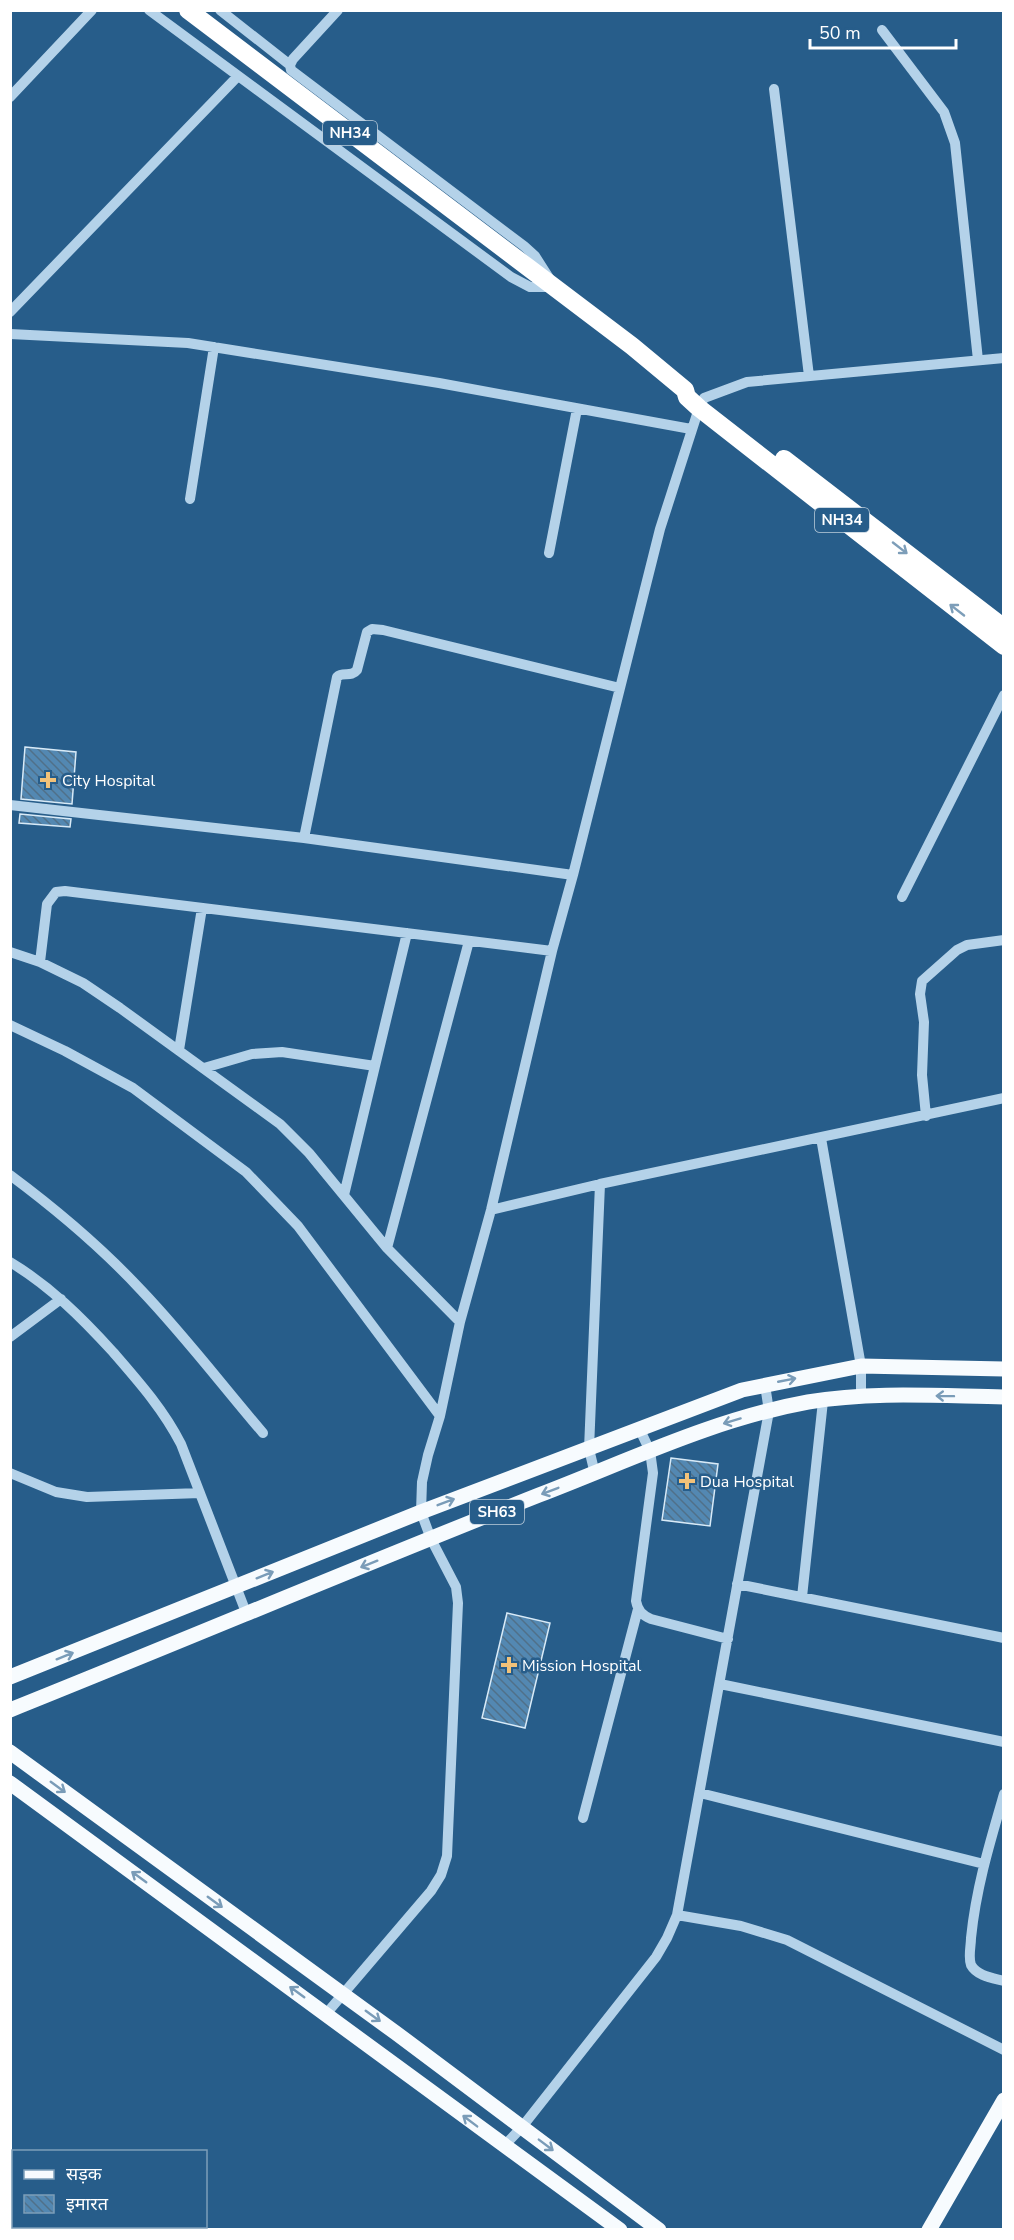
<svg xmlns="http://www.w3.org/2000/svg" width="1014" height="2240" font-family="'Nunito Sans','Noto Sans Devanagari',sans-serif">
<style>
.building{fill:url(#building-back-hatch);stroke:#d8eaf7;stroke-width:1.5}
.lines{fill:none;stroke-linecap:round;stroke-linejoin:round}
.minor{stroke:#b4d2e9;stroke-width:10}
.major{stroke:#f7fbfe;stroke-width:15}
.highway{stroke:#fff;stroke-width:18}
.oneway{stroke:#7d9eb9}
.oneway2{stroke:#7a9cb8}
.poi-dot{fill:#f2c279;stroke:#275d8a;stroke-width:2}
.labels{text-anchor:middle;stroke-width:5;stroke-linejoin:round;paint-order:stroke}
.shield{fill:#275d8a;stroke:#becedc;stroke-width:1.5}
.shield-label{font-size:15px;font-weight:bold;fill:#fff}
.poi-label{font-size:16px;fill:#fff;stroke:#275d8a;text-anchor:start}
</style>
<defs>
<pattern id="building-back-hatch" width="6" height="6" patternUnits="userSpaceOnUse" patternTransform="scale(1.5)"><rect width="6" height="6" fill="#5388b2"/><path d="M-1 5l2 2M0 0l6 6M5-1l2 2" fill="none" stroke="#507089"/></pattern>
</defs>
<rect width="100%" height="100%" fill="#275d8a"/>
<!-- building -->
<path class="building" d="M25,747L76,752L72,804L21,799Z
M20,814L71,819L70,827L19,823Z
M671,1458L718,1464L710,1526L662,1520Z
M507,1613L550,1623L525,1728L482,1718Z"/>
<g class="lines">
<!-- minor -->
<path class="minor" d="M149,10L511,277L530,287H551
M220,10L290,65
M338,10L293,59L290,65L291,70L524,246L535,256L549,278
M882,30L944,112L955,143L978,360
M774,89L809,376
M10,97L92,10
M10,312L238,76
M10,334L188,343L439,383L691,429
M190,499L214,347
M549,553L577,409
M10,805L304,838L573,875
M304,838L337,677C343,671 351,678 357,670L367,632L372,629L383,630L620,688
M902,897L1004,695
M10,952L40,962L83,983L120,1008L280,1124L309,1153L387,1248L460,1322
M40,962L47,904L56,892L65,891L552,951
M10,1025L65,1051L133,1088L246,1172L298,1226L440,1416
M179,1050L202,908
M204,1068L252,1054L282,1052L375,1066
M926,1116L922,1075L924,1022L920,994L922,981L957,950L967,945L1004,940
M821,1138L861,1366V1397
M10,1175C57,1210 102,1248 141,1290C184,1335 222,1385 263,1433
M344,1195L407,933
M491,1210L600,1184L1004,1098
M387,1248L469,941
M10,1262C50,1286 82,1318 113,1352C139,1382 163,1409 181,1444L247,1615
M10,1337L61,1299
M639,1428L650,1451L653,1473L636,1601C638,1611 642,1615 651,1619L728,1639
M10,1473L56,1492L87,1497L200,1493
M595,1474L589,1449L600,1184
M737,1584L1004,1638
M802,1597L823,1401
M720,1684L1004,1742
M700,1793L984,1864
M1004,1794C990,1842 976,1888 971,1938C971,1946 968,1957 971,1965C977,1976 993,1978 1004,1981
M583,1818L638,1609
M677,1915L741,1926L787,1940L1004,2050
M326,2014L431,1891L441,1875L447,1856L458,1603L456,1587L431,1539L421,1512L422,1482L428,1455L440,1416L460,1322L491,1210L552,951L573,875L660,529L699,408L704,398L747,382L1004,358
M504,2146L522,2127L656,1957L667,1938L677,1915L769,1411L765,1385"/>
<!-- major -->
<path class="major" d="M10,1677L421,1512L742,1390L861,1366L1004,1369
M10,1710C187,1639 362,1565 539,1495C628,1461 714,1419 808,1402C873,1391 939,1396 1004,1397
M10,1752L396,2033L659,2230
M10,1783L620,2230
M929,2230L1004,2100"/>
<!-- highway -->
<path class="highway" d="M188,10L632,346L685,390L687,397L699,408L1004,646
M784,459L1004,628"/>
</g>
<!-- one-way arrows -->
<defs><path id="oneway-shaft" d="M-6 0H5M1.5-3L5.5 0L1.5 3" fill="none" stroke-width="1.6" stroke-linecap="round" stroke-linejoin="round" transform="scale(1.5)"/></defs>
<g class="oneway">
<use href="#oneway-shaft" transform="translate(900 548) rotate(38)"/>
<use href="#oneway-shaft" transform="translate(957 610) rotate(-142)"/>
</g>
<g class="oneway2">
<use href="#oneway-shaft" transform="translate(787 1380) rotate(-11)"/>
<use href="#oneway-shaft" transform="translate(945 1396) rotate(-179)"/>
<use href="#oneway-shaft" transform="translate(732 1421) rotate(163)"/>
<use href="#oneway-shaft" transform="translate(550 1491) rotate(159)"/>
<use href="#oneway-shaft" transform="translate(446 1502) rotate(-21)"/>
<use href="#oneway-shaft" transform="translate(369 1564) rotate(158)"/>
<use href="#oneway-shaft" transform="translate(265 1575) rotate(-22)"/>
<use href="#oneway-shaft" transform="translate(65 1656) rotate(-22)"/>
<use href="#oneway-shaft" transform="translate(58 1787) rotate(36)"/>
<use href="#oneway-shaft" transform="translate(139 1877) rotate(-144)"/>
<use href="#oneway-shaft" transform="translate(215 1902) rotate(36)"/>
<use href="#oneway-shaft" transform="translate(297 1992) rotate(-144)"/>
<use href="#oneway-shaft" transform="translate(373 2016) rotate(36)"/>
<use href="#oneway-shaft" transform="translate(470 2121) rotate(-143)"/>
<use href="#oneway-shaft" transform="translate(546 2145) rotate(37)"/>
</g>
<!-- markers -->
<g class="poi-dot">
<path d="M45 771h6v6h6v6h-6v6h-6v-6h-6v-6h6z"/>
<path d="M684 1472h6v6h6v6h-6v6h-6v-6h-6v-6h6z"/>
<path d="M506 1656h6v6h6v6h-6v6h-6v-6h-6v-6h6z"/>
</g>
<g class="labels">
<!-- shield labels -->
<g class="shield">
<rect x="323" y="121" width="54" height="24" rx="4.5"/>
<rect x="815" y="508" width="54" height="24" rx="4.5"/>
<rect x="470" y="1500" width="54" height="24" rx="4.5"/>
</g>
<g class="shield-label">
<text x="350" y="138">NH34</text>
<text x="842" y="525">NH34</text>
<text x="497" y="1517">SH63</text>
</g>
<!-- poi labels -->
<g class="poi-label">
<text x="62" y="786">City Hospital</text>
<text x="700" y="1487">Dua Hospital</text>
<text x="522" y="1671">Mission Hospital</text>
</g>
</g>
<!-- border -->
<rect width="1014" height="2240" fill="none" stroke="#ffffff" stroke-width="24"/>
<!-- legend -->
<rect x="12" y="2150" width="195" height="78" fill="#275d8a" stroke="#7d9eb9" stroke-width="1.5"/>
<rect x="24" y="2170" width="30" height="9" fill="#f7fbfe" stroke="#7d9eb9" stroke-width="1.5"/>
<text x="66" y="2180" font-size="18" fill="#ffffff">सड़क</text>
<rect x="24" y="2195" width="30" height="18" fill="url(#building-back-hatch)" stroke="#7d9eb9" stroke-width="1.5"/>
<text x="66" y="2210" font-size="18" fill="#ffffff">इमारत</text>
<!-- scale -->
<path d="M810 39v9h146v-9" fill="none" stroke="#ffffff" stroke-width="3"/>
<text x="819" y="39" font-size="18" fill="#ffffff" stroke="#275d8a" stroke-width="4.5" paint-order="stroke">50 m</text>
</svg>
